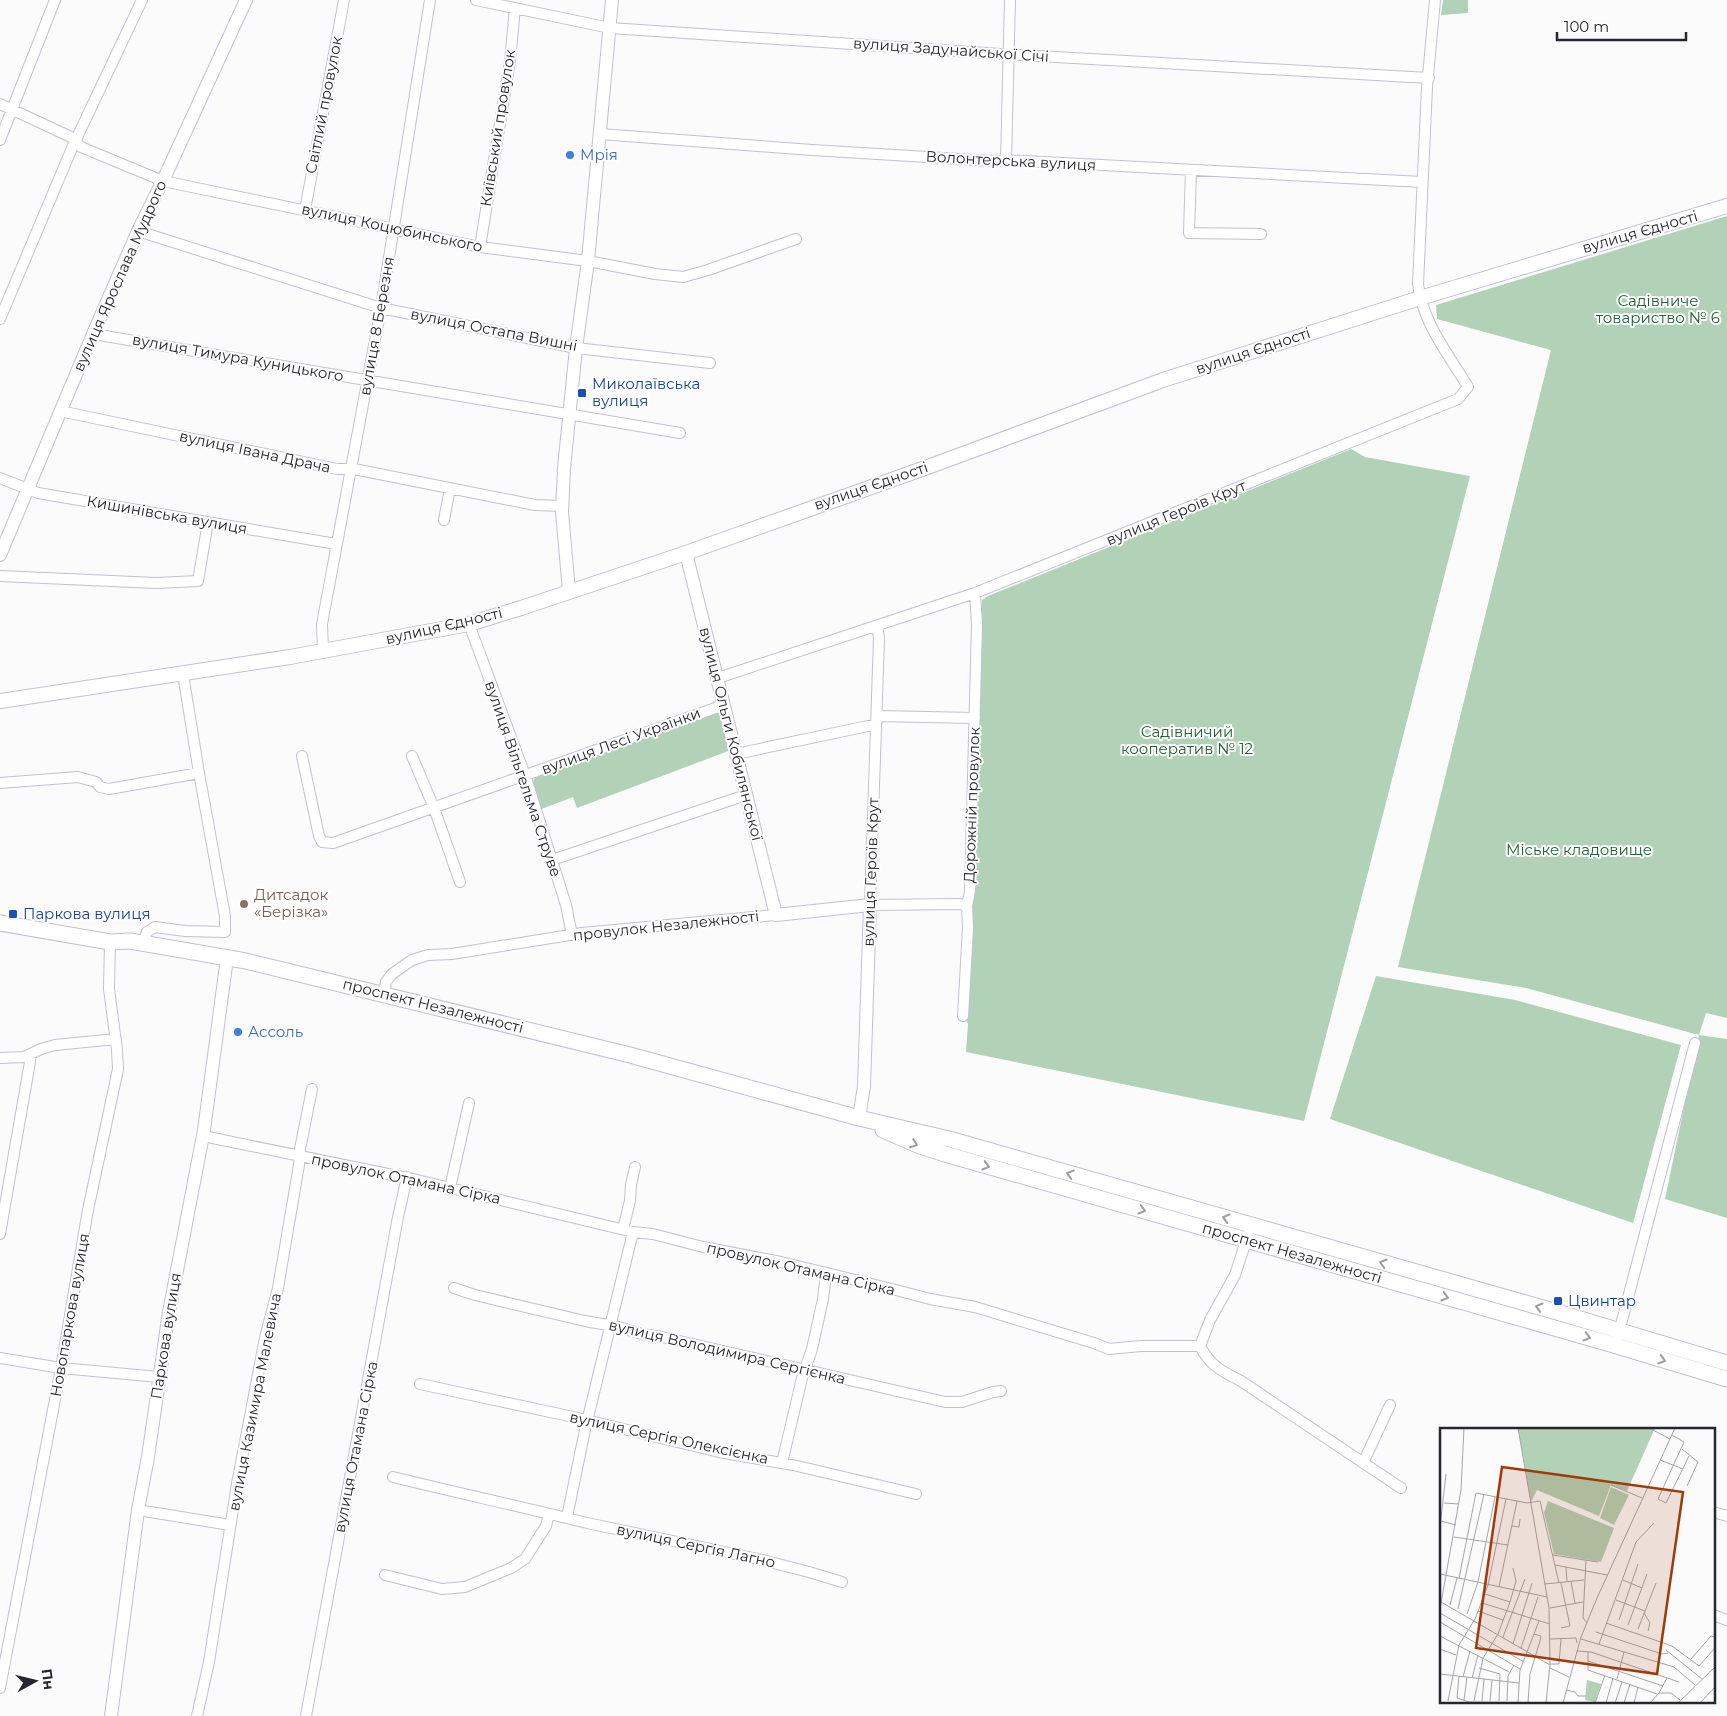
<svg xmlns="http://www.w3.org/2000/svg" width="1727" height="1716" font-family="Montserrat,sans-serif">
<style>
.green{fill:#b1d2b6}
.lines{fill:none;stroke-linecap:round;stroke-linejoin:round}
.minor-casing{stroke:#c2bfdb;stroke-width:12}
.tertiary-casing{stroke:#c2bfdb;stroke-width:14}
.secondary-casing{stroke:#c2bfdb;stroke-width:16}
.primary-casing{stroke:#c2bfdb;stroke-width:17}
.minor{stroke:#fff;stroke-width:10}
.tertiary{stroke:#fff;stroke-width:12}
.secondary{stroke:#fff;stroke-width:14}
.primary{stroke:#fff;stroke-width:15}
.oneway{stroke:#9d9da2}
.shop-dot{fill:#3f7fe0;stroke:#fff;stroke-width:2}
.transit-dot{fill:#1a4fb4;stroke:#fff;stroke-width:2}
.education-dot{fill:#8d6e63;stroke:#fff;stroke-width:2}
.labels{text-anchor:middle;stroke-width:4;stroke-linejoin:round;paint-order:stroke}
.street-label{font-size:15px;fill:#262530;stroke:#fff}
.shop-label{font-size:15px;fill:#366cbe;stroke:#fff;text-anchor:start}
.park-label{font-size:15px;fill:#216333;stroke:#fff}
.transit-label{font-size:15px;fill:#164399;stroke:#fff;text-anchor:start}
.education-label{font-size:15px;fill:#785e54;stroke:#fff;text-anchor:start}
.inset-road{fill:none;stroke:#a6a5aa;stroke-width:1}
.view{fill:#9f3b0b;fill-opacity:0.15;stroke:#9f3b0b;stroke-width:2.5}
.inset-edge{fill:none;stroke:#262530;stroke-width:2.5}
</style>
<rect width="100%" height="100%" fill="#fbfbfb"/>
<!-- green -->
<path class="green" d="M1443,0H1468V13L1441,15Z
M1727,216V1018L1706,1013L1699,1035L1727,1039V1218L1665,1199L1699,1035L1526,988L1398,967L1551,350L1437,319L1436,305Z
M1351,449L1365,457L1470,476L1304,1121L966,1052L968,1024L965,1018L982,600L988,596Z
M719,709L731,750L577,808L573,797L539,810L532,783L536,776Z
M1376,976L1515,1000L1681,1045L1633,1223L1330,1119Z"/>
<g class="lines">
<defs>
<path id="minor" d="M476,0L610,28L1001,54L1429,78
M0,104L71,137L81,147L163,181L480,247L588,261L655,274L683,277L708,270L796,239
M600,134L812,150L992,161L1006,160L1422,182
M0,140L55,0
M1006,160L1010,0
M1191,170L1189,233L1261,234
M305,210L344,0
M138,231L381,308L576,348L710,363
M480,247L510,61L515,8
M0,319L72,148L142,0
M93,334L680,433
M60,411L337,469H354L535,505L562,506
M0,478L38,493L336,544
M444,520L450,488
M0,576L156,583L198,581L208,522
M469,624L526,778L566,905L572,935
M877,626L879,638L870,905L960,904L967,906
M323,651L322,624L381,308L430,0
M718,678L975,593L1458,399L1468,387C1449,355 1422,322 1418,284L1427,87L1435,0
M877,716L975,718
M736,754L868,726H876
M302,756L319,836L322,842L333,843L724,705
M412,756L434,808L460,882
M0,783L78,777L96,782L100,787L109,789L199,773
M552,860L746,795
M143,943L147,932L155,927L185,931L225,932V916L199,773L183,674
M384,994L386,982L392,974L412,960L428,955L452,954L582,933L776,915
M963,1016L968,928L967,906L970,891L977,624L975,593
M0,1058L24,1057L41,1049L55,1045L116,1039
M203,1136L417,1180L633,1232L653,1234L703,1247L781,1262L892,1289L930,1299L975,1307L1094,1343L1109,1349L1141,1346H1200
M450,1188L469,1103
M623,1229L630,1201L631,1185L635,1167
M0,1234L30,1062V1055
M454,1288L475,1295L585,1321L619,1327L642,1334L662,1337L945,1402H962L993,1392L1001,1391
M1618,1336L1695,1043
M1200,1346C1210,1366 1222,1371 1241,1381L1401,1488
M1200,1346L1210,1320L1235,1275L1248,1235
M0,1358L61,1368L159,1377
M420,1384L578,1418L719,1452L793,1465L916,1494
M782,1463L802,1378L812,1349L823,1299L826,1274
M1363,1463L1390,1405
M393,1477C458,1493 523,1507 587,1523L758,1559L809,1572L842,1582
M138,1510L230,1525
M1713,1512L1727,1516
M567,1517L585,1430L633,1232
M385,1575L442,1589L465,1587L511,1568L525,1559L546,1526L549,1514
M1713,1615L1727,1620
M0,1688L61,1368L88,1210L118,1069L117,1050L109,989L110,942
M197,1716L209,1662L237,1484L265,1338L278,1288L299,1165L300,1149L312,1089
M306,1716L398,1217L407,1177"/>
<path id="tertiary" d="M686,553L776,915L870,905L864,1086L859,1118
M0,555L93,334L138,231L167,172L246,0
M569,591L562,512L564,468L576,348L588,261L612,0
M111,1716L138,1510L148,1457L169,1312L204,1130L227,958"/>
<path id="secondary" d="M0,701L290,657L469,624L521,608L686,553L925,468L1163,380L1420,298L1727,206"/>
<path id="primary" d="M0,923L110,942L130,941L246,961L630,1055L859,1118L949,1139L1557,1312L1727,1363
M883,1130L920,1146L945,1154L1607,1343L1727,1379"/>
</defs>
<!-- minor casing -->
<use href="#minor" class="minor-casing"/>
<!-- tertiary casing -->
<use href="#tertiary" class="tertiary-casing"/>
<!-- secondary casing -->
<use href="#secondary" class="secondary-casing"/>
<!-- primary casing -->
<use href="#primary" class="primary-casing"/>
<!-- minor -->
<use href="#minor" class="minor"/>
<!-- tertiary -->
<use href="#tertiary" class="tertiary"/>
<!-- secondary -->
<use href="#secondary" class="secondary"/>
<!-- primary -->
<use href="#primary" class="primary"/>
</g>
<!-- one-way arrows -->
<defs><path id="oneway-chevron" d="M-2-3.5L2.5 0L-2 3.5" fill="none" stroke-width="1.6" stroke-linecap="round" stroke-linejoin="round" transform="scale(1.25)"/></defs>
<g class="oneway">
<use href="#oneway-chevron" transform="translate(914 1144) rotate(21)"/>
<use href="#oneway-chevron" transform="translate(986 1166) rotate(16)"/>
<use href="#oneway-chevron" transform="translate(1070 1174) rotate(-164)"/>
<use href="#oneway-chevron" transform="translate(1142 1210) rotate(16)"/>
<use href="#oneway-chevron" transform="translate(1226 1218) rotate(-164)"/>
<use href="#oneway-chevron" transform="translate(1383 1263) rotate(-164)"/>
<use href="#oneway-chevron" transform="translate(1445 1297) rotate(16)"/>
<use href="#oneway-chevron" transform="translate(1539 1307) rotate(-164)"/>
<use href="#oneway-chevron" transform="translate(1587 1337) rotate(16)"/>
<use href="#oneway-chevron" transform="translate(1662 1360) rotate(17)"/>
</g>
<!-- markers -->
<g class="shop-dot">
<circle cx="570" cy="155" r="5"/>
<circle cx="238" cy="1032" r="5"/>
</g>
<g class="transit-dot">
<rect x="577" y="388" width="10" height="10" rx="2.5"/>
<rect x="8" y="909" width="10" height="10" rx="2.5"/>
<rect x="1553" y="1296" width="10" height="10" rx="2.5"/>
</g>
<circle class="education-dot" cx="244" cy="904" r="5"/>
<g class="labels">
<!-- street labels -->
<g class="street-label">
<text transform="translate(951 50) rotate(4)" y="5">вулиця Задунайської Січі</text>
<text transform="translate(324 105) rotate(-79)" y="5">Світлий провулок</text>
<text transform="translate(498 128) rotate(-81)" y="5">Київський провулок</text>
<text transform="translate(1011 161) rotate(3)" y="5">Волонтерська вулиця</text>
<text transform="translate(392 228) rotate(12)" y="5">вулиця Коцюбинського</text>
<text transform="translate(1640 232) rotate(-16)" y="5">вулиця Єдності</text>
<text transform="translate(120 276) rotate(-66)" y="5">вулиця Ярослава Мудрого</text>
<text transform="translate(377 326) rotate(-80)" y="5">вулиця 8 Березня</text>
<text transform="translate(494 330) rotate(11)" y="5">вулиця Остапа Вишні</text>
<text transform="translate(1253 351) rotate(-18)" y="5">вулиця Єдності</text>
<text transform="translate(238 358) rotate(10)" y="5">вулиця Тимура Куницького</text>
<text transform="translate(255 452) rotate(12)" y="5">вулиця Івана Драча</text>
<text transform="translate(871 486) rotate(-19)" y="5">вулиця Єдності</text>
<text transform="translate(1176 513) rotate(-22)" y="5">вулиця Героїв Крут</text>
<text transform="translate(167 515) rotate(10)" y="5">Кишинівська вулиця</text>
<text transform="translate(444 626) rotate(-13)" y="5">вулиця Єдності</text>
<text transform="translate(731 734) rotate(76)" y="5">вулиця Ольги Кобилянської</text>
<text transform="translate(621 741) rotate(-20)" y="5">вулиця Лесі Українки</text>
<text transform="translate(523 779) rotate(71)" y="5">вулиця Вільгельма Струве</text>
<text transform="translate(972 805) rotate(-88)" y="5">Дорожній провулок</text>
<text transform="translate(871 872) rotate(-88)" y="5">вулиця Героїв Крут</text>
<text transform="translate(666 926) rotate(-6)" y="5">провулок Незалежності</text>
<text transform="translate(433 1006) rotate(14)" y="5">проспект Незалежності</text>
<text transform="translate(406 1179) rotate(12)" y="5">провулок Отамана Сірка</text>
<text transform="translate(1292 1253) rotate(16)" y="5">проспект Незалежності</text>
<text transform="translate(801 1269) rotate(13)" y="5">провулок Отамана Сірка</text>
<text transform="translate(70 1315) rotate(-80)" y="5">Новопаркова вулиця</text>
<text transform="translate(166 1336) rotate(-81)" y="5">Паркова вулиця</text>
<text transform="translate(727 1352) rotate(13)" y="5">вулиця Володимира Сергієнка</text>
<text transform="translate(255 1402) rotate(-79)" y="5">вулиця Казимира Малевича</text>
<text transform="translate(669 1438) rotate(12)" y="5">вулиця Сергія Олексієнка</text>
<text transform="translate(356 1447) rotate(-79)" y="5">вулиця Отамана Сірка</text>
<text transform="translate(696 1546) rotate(12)" y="5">вулиця Сергія Лагно</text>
</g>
<!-- shop labels -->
<g class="shop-label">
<text x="580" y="160">Мрія</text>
<text x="248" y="1037">Ассоль</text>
</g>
<!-- park labels -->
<g class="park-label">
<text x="1658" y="306">Садівниче<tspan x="1658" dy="17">товариство № 6</tspan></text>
<text x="1187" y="737">Садівничий<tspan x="1187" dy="17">кооператив № 12</tspan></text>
<text x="1579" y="855">Міське кладовище</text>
</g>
<!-- transit labels -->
<g class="transit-label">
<text x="592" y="389">Миколаївська<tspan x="592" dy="17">вулиця</tspan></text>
<text x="23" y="919">Паркова вулиця</text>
<text x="1568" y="1306">Цвинтар</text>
</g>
<!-- education labels -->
<g class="education-label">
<text x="254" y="900">Дитсадок<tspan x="254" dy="17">«Берізка»</tspan></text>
</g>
</g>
<!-- overview -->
<g transform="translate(1440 1428)">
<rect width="275" height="275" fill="#fbfbfb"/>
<path d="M78,0H215L187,63L171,57L159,88L97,62L91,74ZM171,59L189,67L174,97L160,90ZM108,73L174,100L161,134L114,126L104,85ZM147,252L161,256L155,274L145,272Z" fill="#b1d2b6"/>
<path class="inset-road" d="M78,0L109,180L110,236L106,275M209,0L230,11M232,7L244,14L218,71L226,75L249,28M242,21L258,34L247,58M220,32L243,41M171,57L202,70M4,75L19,76M1,93L16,97M72,98L79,99L80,91M0,99L6,46M14,109L68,117M113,127L158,134M146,132L143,190L147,195M115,137L167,147M126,139L127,154M0,146L107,169M19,150L36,65L87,75L100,73L119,155M183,152L202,160M131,154L135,175M105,156L144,152M59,159L77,73M45,166L70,174M176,172L205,183M1,174L110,237M42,175L110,196M10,177L17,150M110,180L143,174M0,181L21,62L24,0M18,181L44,66M38,183L63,192M0,185L84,234M204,185L210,195L208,203M27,186L38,154L55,69M179,192L198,136M0,194L80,241M166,195L232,218L259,238L275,220M188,197L207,146M121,200L130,198L121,155M198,201L216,155M156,204L222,226L228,225M0,208L69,244M63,209L85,151M110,211L136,210L137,215M141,211L234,239L255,257M73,216L92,155M159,216L196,114L214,95M81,220L98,169M0,221L16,227M226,222L262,251M137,223L151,224L239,254M148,224V242L217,266M251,231L271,208L275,209M148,233L223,258M110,236H119L121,211M39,240L60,246L59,273M110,240L129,249M0,246L79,255M19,248L17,270L29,274M23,249L30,223M32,250L38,227M177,251L184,224M126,262L135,264L138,268H146M219,265L227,250M24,272L27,249M8,273L19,217L35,191L48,157L66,71M34,273L43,230L58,206L70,174L76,153L73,140M42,273L44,251M50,273L52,252M67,273L68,248L74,237M28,274L123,275M78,274L80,242L99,193M88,274L90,246L100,213L101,208L94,206M123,275L141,209L157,170L235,0M155,275L165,247M166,275L173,250M175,275L182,254M184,275L190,256M194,275L198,259M210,275L219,265H231L240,272M238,275L275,239M260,275L275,259"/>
<path class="view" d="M62,39L243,64L217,246L36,220Z"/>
<rect width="275" height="275" class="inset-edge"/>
</g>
<!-- north arrow -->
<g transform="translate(35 1681) rotate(82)" stroke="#ffffff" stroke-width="4" paint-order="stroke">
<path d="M0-4L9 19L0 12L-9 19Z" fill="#262530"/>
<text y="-8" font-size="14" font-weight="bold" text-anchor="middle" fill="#262530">Пн</text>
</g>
<!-- scale -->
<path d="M1557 32v8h129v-8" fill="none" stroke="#262530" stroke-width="2.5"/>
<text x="1564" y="32" font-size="15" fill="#262530" stroke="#ffffff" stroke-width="4" paint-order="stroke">100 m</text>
</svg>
